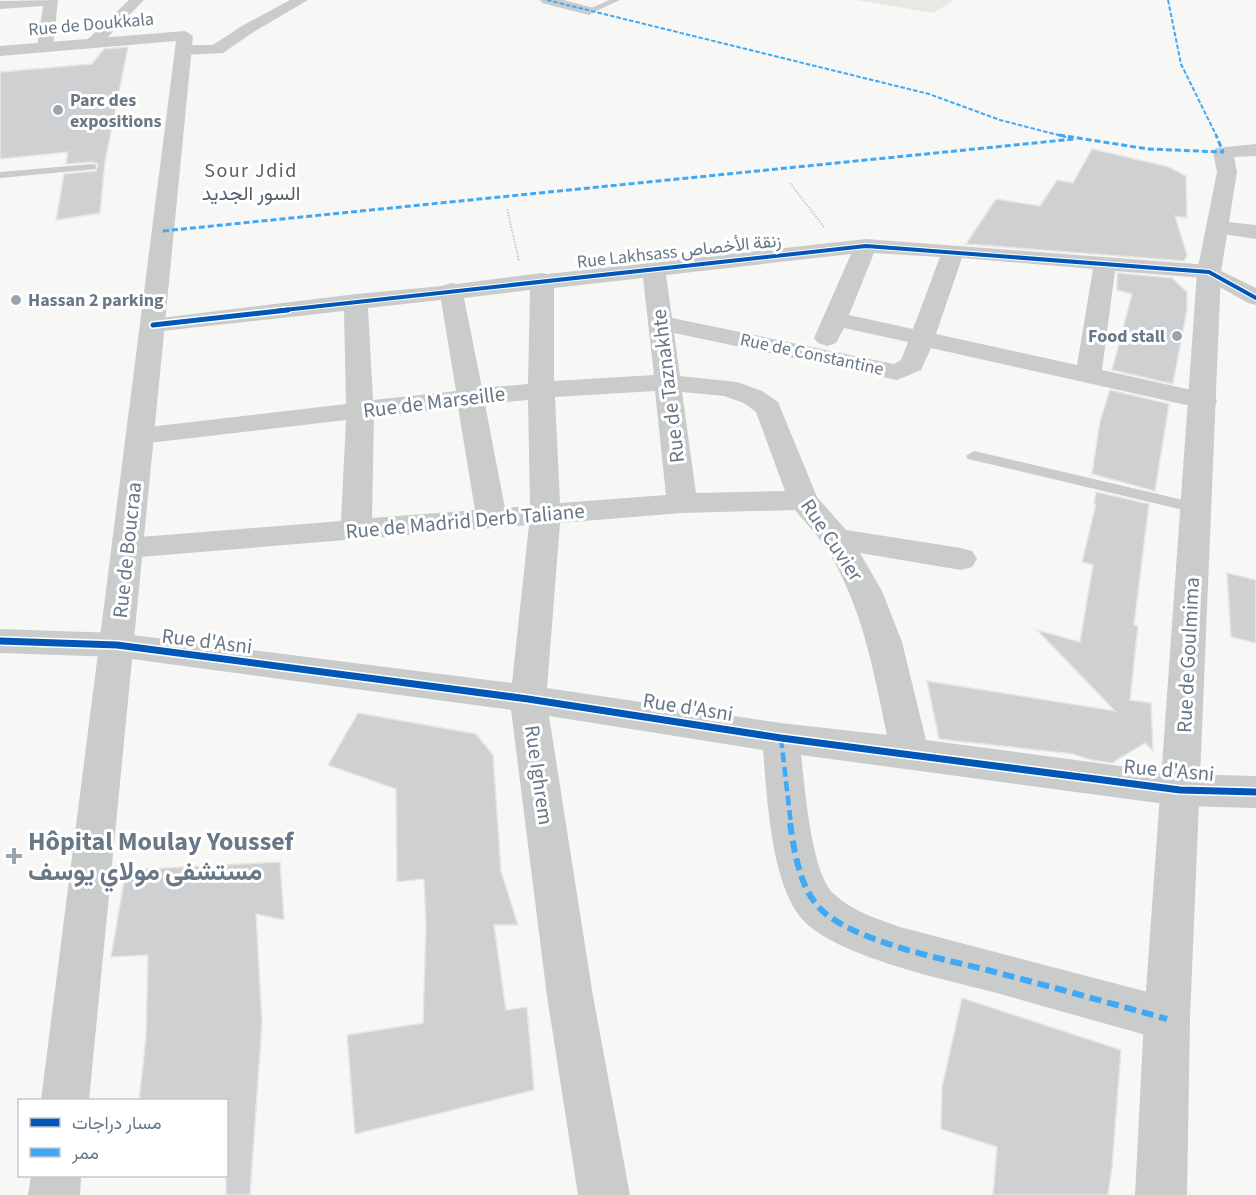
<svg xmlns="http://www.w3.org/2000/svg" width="1256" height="1195" font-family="'Source Sans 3',Vazirmatn,sans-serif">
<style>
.green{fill:#e6e9e4}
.building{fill:#ced0d1;stroke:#e6e6e6;stroke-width:1.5}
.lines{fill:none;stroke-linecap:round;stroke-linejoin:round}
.path{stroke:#c8c9ca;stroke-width:2;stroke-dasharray:1.5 1.5;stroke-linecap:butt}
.service{fill:#cacccc;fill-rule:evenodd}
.minor{fill:#cacccc;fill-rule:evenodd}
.tertiary{fill:#cacccc;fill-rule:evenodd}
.quiet-far3{stroke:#3fa9f5;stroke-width:2;stroke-dasharray:4.5 2;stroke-linecap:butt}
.quiet-far2{stroke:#3fa9f5;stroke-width:3;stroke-dasharray:6 3;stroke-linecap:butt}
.quiet-far1{stroke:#3fa9f5;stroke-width:4.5;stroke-dasharray:10 4.5;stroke-linecap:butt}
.quiet{stroke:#3fa9f5;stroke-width:6;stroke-dasharray:12 6;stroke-linecap:butt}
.cycleway-far2-casing{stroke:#fff;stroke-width:6}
.cycleway-far1-casing{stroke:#fff;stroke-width:8}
.cycleway-casing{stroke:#fff;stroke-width:10}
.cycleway-far2{stroke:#0057b8;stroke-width:4}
.cycleway-far1{stroke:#0057b8;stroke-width:5}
.cycleway{stroke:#0057b8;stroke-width:7}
.poi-dot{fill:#9aa4ad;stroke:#fff;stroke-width:2}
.labels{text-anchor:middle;stroke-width:6;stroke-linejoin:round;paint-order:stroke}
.far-street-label{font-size:18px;fill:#687886;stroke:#fff}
.far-poi-label{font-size:18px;font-weight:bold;fill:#687886;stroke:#fff;text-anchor:start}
.far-quarter-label{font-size:20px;letter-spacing:1.5px;fill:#55616b;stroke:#fff}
.street-label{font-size:21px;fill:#687886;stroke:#fff}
.near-poi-label{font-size:26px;font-weight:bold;fill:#687886;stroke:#fff;text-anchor:start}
</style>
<rect width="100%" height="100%" fill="#f7f7f6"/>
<!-- green -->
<path class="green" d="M856,0H954L933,13Z"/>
<!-- building -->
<path class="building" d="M128,47L105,162L100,213L56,220L64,174L96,171L98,164L92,162L66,164L68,152L0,159V72L92,64L104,49Z
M1092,149L1169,167L1186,176L1187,218L1175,216L1187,255L1184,261L966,244L996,199L1040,206L1057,180L1073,183Z
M1117,273L1172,278L1187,292V309L1173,384L1112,370L1132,294L1117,290Z
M1110,390L1169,404L1155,491L1092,474L1100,421Z
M1096,492L1149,504L1134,625L1138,626L1130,700L1151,703L1153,751L1145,743L1112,763L1091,760L1073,754L939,739L927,681L1115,711L1037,630L1080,642L1093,565L1082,562L1096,504H1094Z
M1227,573L1256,580V643L1231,637Z
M358,713L476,734L493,755L501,871L518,925H494L506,1010L527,1007L534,1090L355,1134L347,1035L423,1023L426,925L424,879L397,882L396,789L328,765Z
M280,862L284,920L256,914L262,1023L250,1195H226V1101H139L146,1037L148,955L111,957L126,870Z
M962,998L1121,1050L1112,1167L1108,1195H993L997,1147L941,1129L942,1087Z"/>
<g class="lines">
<!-- path -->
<path class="path" d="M790,183L824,227
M507,209L519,261"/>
<!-- service -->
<path class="service" d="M609,0H620L592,13L585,11Z
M92,164L96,165V169L0,178V172Z
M974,451L1196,503L1202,504L1204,508L1202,512L1196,513L968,459L966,456Z"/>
<!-- minor -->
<path class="minor" d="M58,0L53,47L45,52L37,47L43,6L0,9V1Z
M129,0H144L100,45H88L86,42L88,39Z
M290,0H308L252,33L223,53L184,55L176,50L184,45H213L240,27Z
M540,0H564L594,8L596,11L589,15L542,3Z
M1218,221L1256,225V239L1210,232L1207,227L1210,222Z
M866,239L1209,265L1256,288V305L1248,303L1204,278L1115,271L1102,370L1214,395L1217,401L1214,407L1204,409L931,348L921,370L897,380L674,333L680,376L737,382L762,391L778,402L817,497L846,530L961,548L972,551L977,559L972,567L961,570L860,553L882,591L902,642L926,740L1180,774L1256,776V808L1180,806L801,755C805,787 811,873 834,894C852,911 877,919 900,927L1167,997L1183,1003L1190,1019L1183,1035L1167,1041C1110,1025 1053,1009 997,993C947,980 837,957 803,920C771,885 767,796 763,750L549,716L593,996L630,1195H578L547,996L511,710L117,657L0,653V629L117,633L512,683L529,525L127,558L116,555L111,548L116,541L127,538L341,521L346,420L140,444L130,442L126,436L130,430L140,428L346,404L344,311L153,332L144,330L141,325L144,320L356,294L442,286L451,283L456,284L542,273L547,274ZM874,253L940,257L913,329L849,315ZM851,254L814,338L818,343L827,346L836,343L844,328L908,342L901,360L894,364L672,318L666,275ZM962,258L1093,269L1077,365L936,334ZM643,278L654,375L554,381V288ZM530,290L528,384L482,388L464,298ZM441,300L456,391L373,400L368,308ZM655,391L666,495L560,503L555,397ZM682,392L724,396L744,403L756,412L785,491L696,493ZM528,400L530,506L505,508L485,404ZM458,407L475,510L372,518L374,417ZM795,510C804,521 816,533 824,545C862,603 873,669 887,735L781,723L547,688L560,523L682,513Z"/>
<!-- tertiary -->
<path class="tertiary" d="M185,31L193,36L89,1100H41L176,41L0,56V46Z
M1256,144V156L1234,157L1237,172L1221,272L1190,1019L1187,1195H1135L1144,1019L1197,272L1217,172L1213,152L1216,148Z
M31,1176H81L80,1195H28Z"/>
<!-- quiet-far3 -->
<path class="quiet-far3" d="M547,0L929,94L1000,120L1066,137
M1168,0L1181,64L1217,137"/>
<!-- quiet-far2 -->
<path class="quiet-far2" d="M1059,135L1148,149L1223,152L1216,135
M163,231L1074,139"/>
<!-- quiet-far1 -->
<path class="quiet-far1" d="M781,738L791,825"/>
<!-- quiet -->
<path class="quiet" d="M790,823C794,850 799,884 817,905C846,941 949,960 995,972C1052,987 1110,1003 1167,1019"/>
<defs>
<path id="cycleway-far2" d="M275,311L866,246L1209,272L1256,298"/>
<path id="cycleway-far1" d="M153,325L288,310"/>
<path id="cycleway" d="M0,641L117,645L528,699L781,738L1180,790L1256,792"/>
</defs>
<!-- cycleway-far2 casing -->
<use href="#cycleway-far2" class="cycleway-far2-casing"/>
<!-- cycleway-far1 casing -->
<use href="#cycleway-far1" class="cycleway-far1-casing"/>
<!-- cycleway casing -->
<use href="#cycleway" class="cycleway-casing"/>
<!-- cycleway-far2 -->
<use href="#cycleway-far2" class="cycleway-far2"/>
<!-- cycleway-far1 -->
<use href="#cycleway-far1" class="cycleway-far1"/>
<!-- cycleway -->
<use href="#cycleway" class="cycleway"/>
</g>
<!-- markers -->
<g class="poi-dot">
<circle cx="58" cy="110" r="6"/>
<circle cx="16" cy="300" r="6"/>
<circle cx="1177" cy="336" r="6"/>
<path d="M11 847h6v6h6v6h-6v6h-6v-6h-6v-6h6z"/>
</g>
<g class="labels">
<!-- far-street labels -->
<g class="far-street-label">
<text transform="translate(91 24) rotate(-5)" y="6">Rue de Doukkala</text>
<text transform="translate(679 251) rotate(-6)" y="6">Rue Lakhsass زنقة الأخصاص</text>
<text transform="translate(812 354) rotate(12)" y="6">Rue de Constantine</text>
</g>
<!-- far-poi labels -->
<g class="far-poi-label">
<text x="70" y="106">Parc des<tspan x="70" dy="21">expositions</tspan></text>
<text x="28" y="306">Hassan 2 parking</text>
<text x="1165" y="342" text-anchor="end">Food stall</text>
</g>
<!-- far-quarter labels -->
<g class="far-quarter-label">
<text x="251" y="177">Sour Jdid<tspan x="251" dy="23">السور الجديد</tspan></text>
</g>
<!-- street labels -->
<g class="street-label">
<text transform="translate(668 386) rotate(-97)" y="7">Rue de Taznakhte</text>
<text transform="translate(434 402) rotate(-7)" y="7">Rue de Marseille</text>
<text transform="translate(465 521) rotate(-5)" y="7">Rue de Madrid Derb Taliane</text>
<text transform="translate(832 540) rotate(56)" y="7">Rue Cuvier</text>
<text transform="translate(127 550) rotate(-84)" y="7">Rue de Boucraa</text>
<text transform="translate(207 641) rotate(7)" y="7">Rue d'Asni</text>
<text transform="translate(1188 655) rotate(-87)" y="7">Rue de Goulmima</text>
<text transform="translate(688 707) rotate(9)" y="7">Rue d'Asni</text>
<text transform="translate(1169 770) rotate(5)" y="7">Rue d'Asni</text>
<text transform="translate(539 775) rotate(82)" y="7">Rue Ighrem</text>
</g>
<!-- near-poi labels -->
<g class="near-poi-label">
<text x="28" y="850">Hôpital Moulay Youssef<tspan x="28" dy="30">مستشفى مولاي يوسف</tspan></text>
</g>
</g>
<!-- legend -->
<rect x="18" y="1099" width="210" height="78" fill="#ffffff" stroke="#c3c9cf" stroke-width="1.5"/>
<rect x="30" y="1118" width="30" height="9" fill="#0057b8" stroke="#c3c9cf" stroke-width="1.5"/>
<text x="72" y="1129" font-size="18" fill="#687886">مسار دراجات</text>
<rect x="30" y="1148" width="30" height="9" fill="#3fa9f5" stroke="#c3c9cf" stroke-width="1.5"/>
<text x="72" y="1159" font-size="18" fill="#687886">ممر</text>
</svg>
